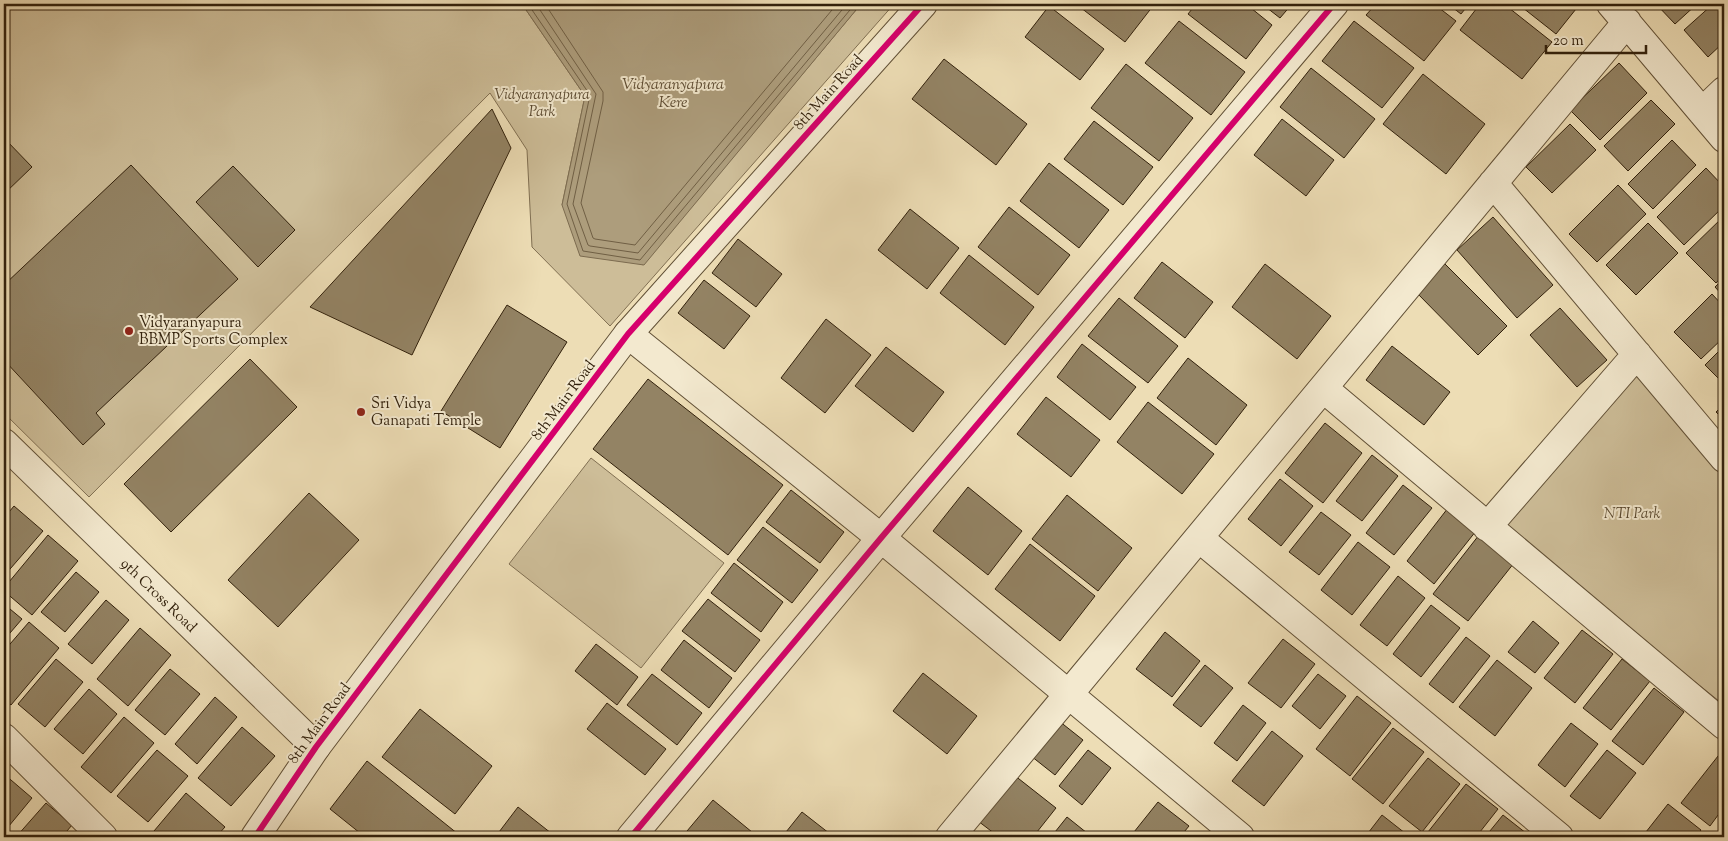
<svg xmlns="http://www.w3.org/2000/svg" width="1728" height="841" font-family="'Sorts Mill Goudy',serif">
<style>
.green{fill:#cdbd98;stroke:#806f52}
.water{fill:#ad9d7c;stroke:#7c6b4f}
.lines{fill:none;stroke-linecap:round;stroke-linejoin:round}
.shore{stroke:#705f44;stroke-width:1}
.building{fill:#938364;stroke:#32210c}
.minor-casing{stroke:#615036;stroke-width:30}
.tertiary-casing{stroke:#615036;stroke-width:30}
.minor{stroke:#f3e9cf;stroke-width:28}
.tertiary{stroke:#f3e9cf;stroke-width:28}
.cycleway-casing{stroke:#f3e9cf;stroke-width:9}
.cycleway{stroke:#d6006c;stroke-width:6}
.poi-dot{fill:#8f2418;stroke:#f3e9cf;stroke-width:2}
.labels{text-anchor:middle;stroke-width:4;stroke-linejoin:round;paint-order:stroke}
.street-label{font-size:15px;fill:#32210c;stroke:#f3e9cf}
.park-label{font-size:15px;font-style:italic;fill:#59482f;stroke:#f3e9cf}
.poi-label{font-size:15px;fill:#32210c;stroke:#f3e9cf;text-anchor:start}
.water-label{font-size:16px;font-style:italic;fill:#5d4c33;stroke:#f3e9cf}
</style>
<rect width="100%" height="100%" fill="#edddb5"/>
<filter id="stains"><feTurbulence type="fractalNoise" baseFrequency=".004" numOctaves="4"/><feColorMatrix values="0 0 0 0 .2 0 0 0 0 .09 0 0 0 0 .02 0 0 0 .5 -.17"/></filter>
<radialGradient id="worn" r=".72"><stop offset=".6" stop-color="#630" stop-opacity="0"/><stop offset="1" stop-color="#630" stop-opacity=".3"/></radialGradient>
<!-- green -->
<path class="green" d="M4,4H522L585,96L562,205L643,265L861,4H894L610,326L532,247L527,150L490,93L89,497L4,413Z
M1635,369L1724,477V705L1500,526Z
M591,458L724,563L641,668L509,564Z"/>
<!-- water -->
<path class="water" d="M522,4H861L644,265L580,256L562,205L585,96Z"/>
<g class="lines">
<!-- shore -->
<path class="shore" d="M528,4L590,95L567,204L583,251L640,260L855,4
M536,4L596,94L573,204L588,245L590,246L638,253L847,4
M545,4L603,92V101L581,203L593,238L595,239L635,245L837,4"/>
</g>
<!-- building -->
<path class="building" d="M1076,4H1150L1153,6L1125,42Z
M1196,4H1246L1272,25L1246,59L1188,14Z
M1262,4H1292L1280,18Z
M1376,4H1434L1456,21L1424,61L1366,15Z
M1448,4H1469L1461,14Z
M1480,4H1504L1552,42L1522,79L1460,30Z
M1518,4H1580L1556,34Z
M1656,4H1697L1675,24Z
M1713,4L1724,15V42L1708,57L1684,30Z
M1049,6L1104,49L1080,80L1025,37Z
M1179,21L1245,72L1211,115L1145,63Z
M1354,21L1414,68L1382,108L1322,61Z
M944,59L1027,124L996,165L912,99Z
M1619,63L1647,93L1600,140L1570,110Z
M1126,64L1193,118L1159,161L1091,108Z
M1311,68L1375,119L1344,158L1280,107Z
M1423,74L1485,124L1446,174L1383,124Z
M1651,100L1675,124L1628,171L1604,146Z
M492,109L511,148L412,355L310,307Z
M1282,119L1334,160L1306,196L1254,155Z
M1094,121L1153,167L1123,205L1064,159Z
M1570,124L1596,150L1552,193L1526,167Z
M5,139L32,167L4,194V141Z
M1672,140L1696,165L1653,209L1628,184Z
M1049,163L1109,210L1079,248L1020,201Z
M131,165L238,279L96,413L105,424L83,445L4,360V285Z
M233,166L295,230L258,267L196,202Z
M1706,168L1724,187V206L1684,245L1657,217Z
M1618,185L1646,214L1597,262L1569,234Z
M1009,207L1070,255L1038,295L978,247Z
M910,209L959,248L927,289L878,250Z
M1724,216V274L1716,283L1686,253Z
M1493,217L1553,285L1517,318L1457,250Z
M1648,223L1678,253L1636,295L1606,265Z
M738,239L782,274L756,307L712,273Z
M969,255L1034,307L1005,345L940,293Z
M1162,262L1213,302L1185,338L1134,298Z
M1265,264L1331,316L1297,359L1232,307Z
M1445,264L1507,326L1478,355L1416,292Z
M1724,278V297L1715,287Z
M704,280L750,316L724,349L678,313Z
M1712,294L1724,307V337L1701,359L1674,332Z
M1119,298L1178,346L1148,383L1088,336Z
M507,305L567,342L500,448L441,411Z
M1560,308L1607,360L1577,387L1530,335Z
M826,319L871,355L825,413L781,378Z
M1082,344L1136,387L1110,420L1057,377Z
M1392,346L1450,392L1424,425L1366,380Z
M1724,346V384L1705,365Z
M886,347L944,392L913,432L855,386Z
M1188,358L1247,405L1216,445L1157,398Z
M250,359L297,407L171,532L124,484Z
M648,379L783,485L728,555L593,449Z
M1046,397L1100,440L1071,477L1017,434Z
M1148,402L1214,454L1182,494L1117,442Z
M1724,404V420L1716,412Z
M1325,423L1362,453L1323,503L1285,473Z
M1372,455L1398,476L1362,521L1336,501Z
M1280,479L1313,506L1281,546L1248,519Z
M1403,485L1432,508L1394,555L1366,533Z
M968,487L1022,531L988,575L933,531Z
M791,490L844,532L820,563L766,522Z
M309,493L359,540L278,627L228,580Z
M1067,495L1132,548L1098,591L1032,539Z
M14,506L43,531L4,576V518Z
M1448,508L1476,531L1434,584L1407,561Z
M1321,512L1351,535L1319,575L1289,552Z
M763,527L818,570L792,603L737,560Z
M48,535L78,561L32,615L4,591V588Z
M1479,535L1514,563L1468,621L1433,594Z
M1358,542L1390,567L1352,615L1321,590Z
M1030,544L1095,596L1060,641L995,589Z
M734,563L783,602L761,632L711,593Z
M76,572L99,592L65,632L41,612Z
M1398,576L1425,598L1387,646L1360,625Z
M708,599L760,640L735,672L682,631Z
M106,600L129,620L92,664L68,644Z
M4,604L22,619L4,640Z
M1431,605L1460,628L1421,677L1393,654Z
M1533,621L1559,643L1535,673L1508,652Z
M29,622L59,648L11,705L4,699V651Z
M140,628L171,655L128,706L97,679Z
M1582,630L1613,654L1575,703L1544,678Z
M1165,632L1200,661L1172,697L1136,669Z
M1466,637L1490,656L1453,703L1429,684Z
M1283,639L1315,664L1281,708L1248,683Z
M684,640L732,678L709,708L661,670Z
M596,644L638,677L617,705L575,671Z
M56,659L83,682L45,727L18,704Z
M1622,659L1650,681L1611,730L1583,708Z
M1497,660L1532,688L1495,736L1459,707Z
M1205,665L1233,688L1201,727L1173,705Z
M170,669L200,694L165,735L135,710Z
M923,673L977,716L947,754L893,711Z
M652,674L702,713L677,745L627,705Z
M1318,674L1346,696L1320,729L1292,706Z
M1654,688L1684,712L1643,765L1612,741Z
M89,689L117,714L83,754L54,729Z
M1357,696L1391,723L1350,776L1316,749Z
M215,697L237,717L197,764L175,744Z
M607,703L666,749L645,775L587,729Z
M1243,705L1266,723L1237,761L1214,743Z
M420,709L492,766L455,814L382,757Z
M124,717L154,743L111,793L81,767Z
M1059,721L1083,740L1055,775L1031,756Z
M1571,723L1598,744L1565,787L1538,765Z
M242,727L275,756L231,806L198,778Z
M1393,728L1424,752L1383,804L1352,779Z
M1272,731L1303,756L1264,806L1232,781Z
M157,750L188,776L148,822L117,796Z
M1088,750L1111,768L1082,805L1059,786Z
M1607,750L1636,773L1600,819L1570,796Z
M1722,751L1724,753V807L1710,826L1681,803Z
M1428,758L1460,784L1422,832L1389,806Z
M367,761L458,834L456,837H365L330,809Z
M4,774L32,798L4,832Z
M1014,775L1056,808L1033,837H999L978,821Z
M1466,784L1498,809L1476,837H1424Z
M186,793L225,827L216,837H161L154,831Z
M713,800L758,837H682Z
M1158,802L1189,826L1180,837H1130Z
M46,803L72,825L62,837H16Z
M1668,804L1701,830L1695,837H1642Z
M518,807L556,837H498L496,836Z
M802,812L834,837H782Z
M1382,815L1410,837H1365Z
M1503,815L1531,837H1485Z
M1067,817L1092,837H1051Z"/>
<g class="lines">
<defs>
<path id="minor" d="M1611,4L1724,138
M1702,112L1724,91
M1493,183L1724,458
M628,334L881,538L1240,837
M1323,388L1724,725
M4,443L316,747
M1487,527L1637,354
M1199,538L1559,837
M4,738L103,837
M631,837L881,538L1334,4
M950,837L1627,22"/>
<path id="tertiary" d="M255,837L316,747L628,334L923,4"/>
</defs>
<!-- minor casing -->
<use href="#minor" class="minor-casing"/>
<!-- tertiary casing -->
<use href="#tertiary" class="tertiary-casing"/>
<!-- minor -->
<use href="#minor" class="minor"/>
<!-- tertiary -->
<use href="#tertiary" class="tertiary"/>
<defs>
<path id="cycleway" d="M255,837L316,747L628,334L923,4
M631,837L881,538L1334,4"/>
</defs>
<!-- cycleway casing -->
<use href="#cycleway" class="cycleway-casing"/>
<!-- cycleway -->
<use href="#cycleway" class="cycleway"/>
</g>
<!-- markers -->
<g class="poi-dot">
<circle cx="129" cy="331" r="5"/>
<circle cx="361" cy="412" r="5"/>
</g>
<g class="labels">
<!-- street labels -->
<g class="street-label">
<text transform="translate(828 92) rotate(-48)" y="5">8th Main Road</text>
<text transform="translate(563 400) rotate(-53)" y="5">8th Main Road</text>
<text transform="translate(159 595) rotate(44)" y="5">9th Cross Road</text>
<text transform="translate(319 723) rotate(-54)" y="5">8th Main Road</text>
</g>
<!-- park labels -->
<g class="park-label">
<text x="542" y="99">Vidyaranyapura<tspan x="542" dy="17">Park</tspan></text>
<text x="1632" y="518">NTI Park</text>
</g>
<!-- poi labels -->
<g class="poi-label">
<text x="139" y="327">Vidyaranyapura<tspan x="139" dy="17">BBMP Sports Complex</tspan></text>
<text x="371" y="408">Sri Vidya<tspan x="371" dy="17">Ganapati Temple</tspan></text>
</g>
<!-- water labels -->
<g class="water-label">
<text x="673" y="89">Vidyaranyapura<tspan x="673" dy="18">Kere</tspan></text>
</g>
</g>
<!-- margin -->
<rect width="1728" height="841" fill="none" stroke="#edddb5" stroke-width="20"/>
<rect x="5" y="5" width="1718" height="831" fill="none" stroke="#32210c" stroke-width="2.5"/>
<rect x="10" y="10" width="1708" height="821" fill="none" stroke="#32210c"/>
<!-- scale -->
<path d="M1546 45v8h100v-8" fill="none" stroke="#32210c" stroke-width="2.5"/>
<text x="1553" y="45" font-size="15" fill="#32210c" stroke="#f3e9cf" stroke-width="4" paint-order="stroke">20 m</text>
<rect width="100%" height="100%" filter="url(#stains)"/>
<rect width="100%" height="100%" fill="url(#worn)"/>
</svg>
